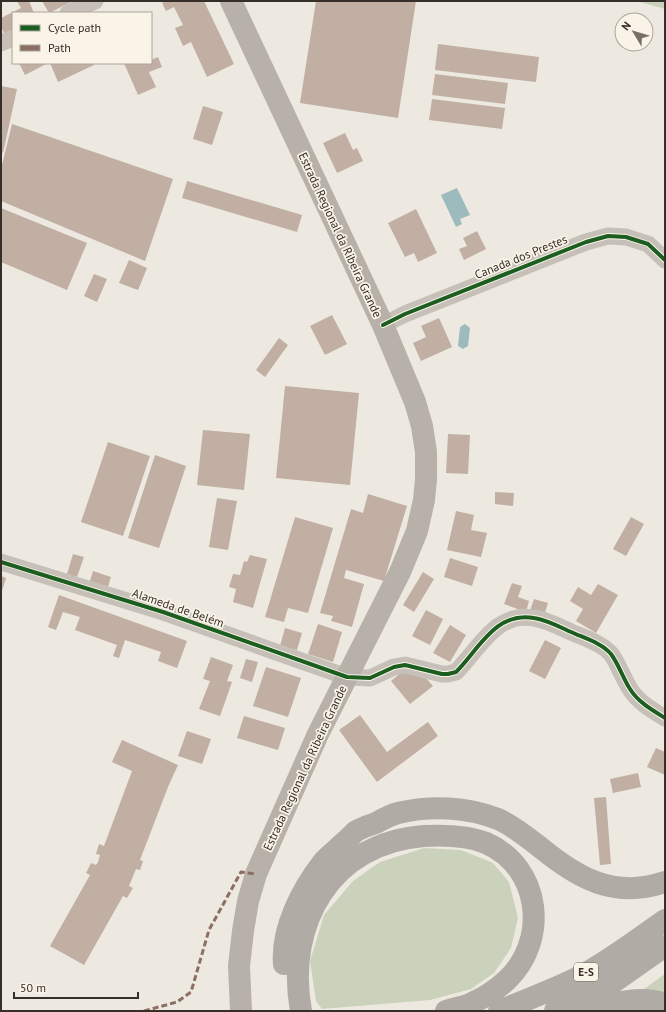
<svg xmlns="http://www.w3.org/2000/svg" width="666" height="1012" font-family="'PT Sans',sans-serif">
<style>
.green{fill:#cbd2bb}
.water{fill:#9dbabd}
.building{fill:#c0afa2}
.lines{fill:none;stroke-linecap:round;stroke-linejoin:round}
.minor{stroke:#c6c0b9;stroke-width:17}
.secondary{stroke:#b7b1aa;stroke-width:22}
.trunk{stroke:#b0aba4;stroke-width:22}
.quiet{stroke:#8d6e63;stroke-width:3;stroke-dasharray:6 3;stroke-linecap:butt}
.cycleway-casing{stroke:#f9f3e8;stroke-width:6}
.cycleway{stroke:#1b5e20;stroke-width:4}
.labels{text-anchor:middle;stroke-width:3.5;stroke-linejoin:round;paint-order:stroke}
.shield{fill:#f9f3e8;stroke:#706962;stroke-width:1}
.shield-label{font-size:11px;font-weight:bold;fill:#362e28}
.street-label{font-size:12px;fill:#362e28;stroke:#f9f3e8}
</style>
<rect width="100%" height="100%" fill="#ede9e0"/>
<!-- green -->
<path class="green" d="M636,1H665V9Z
M424,848L461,850L493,863L509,882L518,918L511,948L494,973L471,989L430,1000L322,1009L316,1001L310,961L324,915L353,881L380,862Z
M665,974V999L634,996Z"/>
<!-- water -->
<path class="water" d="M457,188L470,215L460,219L462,224L456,227L441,195Z
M465,324L470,328L468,346L463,349L458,346L460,327Z"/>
<!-- building -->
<path class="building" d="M17,1H29L34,13H13V30L5,35L1,27V18L21,8Z
M42,1H73L49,13Z
M166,1H204L234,64L207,77L191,42L183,46L175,28L183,25L174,7L166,11L162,3Z
M316,1H416L398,118L300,103Z
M438,44L539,57L536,82L435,70Z
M158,57L162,67L149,72L156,87L138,95L124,63H151V60Z
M19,63H46V64L25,75Z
M50,63H93L94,65L58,82Z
M435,74L508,83L505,104L432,95Z
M1,86L17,89L3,153L1,152Z
M432,99L505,108L502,129L429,120Z
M203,106L223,112L212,145L193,139Z
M12,124L173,179L145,261L1,201V169Z
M345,133L353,150L357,148L363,161L337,173L323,143Z
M187,181L302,215L297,232L182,198Z
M1,208L87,243L67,290L1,262Z
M416,209L437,253L418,262L414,253L405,257L388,223Z
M477,231L486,249L464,260L459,249L467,246L463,238Z
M129,260L147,268L138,290L119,283Z
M94,274L107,279L97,302L84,296Z
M332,315L347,344L325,355L310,326Z
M439,318L452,347L421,361L413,343L426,337L421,326Z
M279,338L288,345L265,377L256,370Z
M285,386L359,393L350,485L276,478Z
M203,430L250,434L244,490L197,485Z
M448,434L470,435L468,474L446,473Z
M108,442L150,456L123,536L81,522Z
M155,455L186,466L159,548L128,538Z
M495,492L514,493L513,506L495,504Z
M368,494L407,506L384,581L346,570L344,578L364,584L352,627L331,621L333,616L320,613L351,509L363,513Z
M217,498L237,501L228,550L209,547Z
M456,511L474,515L471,530L487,533L481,557L447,550Z
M295,517L333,528L308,613L288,608L284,622L265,617Z
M631,517L644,524L626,556L613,549Z
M73,554L84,557L77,577L67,574Z
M250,555L267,559L253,608L233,602L236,589L229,587L233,574L240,575L244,561L247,562Z
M450,558L478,567L472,586L444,577Z
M93,571L111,577L107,590L89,584Z
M423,572L434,579L414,612L403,605Z
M1,576L6,578L1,594Z
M512,583L522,586L518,597L529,601L526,612L504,604Z
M598,584L618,595L596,633L576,621L583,609L570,601L578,587L591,595Z
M59,595L187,641L177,668L158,661L161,652L125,640L119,658L113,656L117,645L75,630L80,617L63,612L56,630L48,627Z
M534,599L548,603L544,615L530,611Z
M426,610L443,619L430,645L412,636Z
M318,624L342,632L333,662L308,654Z
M450,625L466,635L450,662L433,653Z
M285,628L302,633L297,650L280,646Z
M545,640L561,648L545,679L529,671Z
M211,657L233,665L227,681L232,682L220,716L199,709L210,681L203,679Z
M246,659L258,662L252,682L240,678Z
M266,667L301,678L288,717L253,706Z
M404,670L425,677L433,686L410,704L391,681Z
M360,715L387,752L428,722L438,736L377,782L339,730Z
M244,716L285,728L278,750L237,738Z
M187,731L211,739L202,764L178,756Z
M122,740L178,765L168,787L140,860L143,861L140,870L136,869L129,886L133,888L127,898L123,896L84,965L50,946L90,875L86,873L91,863L96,865L98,862L100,855L96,854L99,844L104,846L132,771L112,762Z
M656,748L665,752V775L647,767Z
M638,773L641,787L613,793L610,779Z
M606,797L611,864L600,865L594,798Z"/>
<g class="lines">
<!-- minor -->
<path class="minor" d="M68,13L95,1
M1,43L13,38
M383,325L405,314L586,242L608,236L626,237L648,244L665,260
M1,562L163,612L347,677L370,678L394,667L405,665L442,674H448L456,672C479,649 496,611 534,618C547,620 560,627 571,632C584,638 602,643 611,654C619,665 623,678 630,689C638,702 652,710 665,718"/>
<!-- secondary -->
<path class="secondary" d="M231,1L383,325L415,402L422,426L426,452V479L424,500L417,531L400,572L318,734L256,874L248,901L243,931L239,966L241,1011"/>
<!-- trunk -->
<path class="trunk" d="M284,964C281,929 302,889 323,862C328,856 335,851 341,845C346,841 351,836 356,831C362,828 369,825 376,823C383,819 390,815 398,813C431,805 467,807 498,819C514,826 528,838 541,848C579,879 615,899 665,882
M301,1011C285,924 331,843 424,836C444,835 467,835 486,843C541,867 549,940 507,980C497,989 484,998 472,1003C464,1007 454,1008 446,1011
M499,1011C524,1001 550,991 575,979C607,963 636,940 665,920
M555,1011L608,986L665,946
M577,1011C606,1008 636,993 665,1004"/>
<!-- quiet -->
<path class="quiet" d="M144,1011L177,1002L191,992L209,930L241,872L256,874"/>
<defs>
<path id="cycleway" d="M383,325L405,314L586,242L608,236L626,237L648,244L665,260
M1,562L163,612L347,677L370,678L394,667L405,665L442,674H448L456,672C479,649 496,611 534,618C547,620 560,627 571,632C584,638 602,643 611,654C619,665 623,678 630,689C638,702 652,710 665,718"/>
</defs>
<!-- cycleway casing -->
<use href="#cycleway" class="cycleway-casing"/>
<!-- cycleway -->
<use href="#cycleway" class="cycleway"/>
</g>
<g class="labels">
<!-- shield labels -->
<rect class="shield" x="574" y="963" width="24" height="18" rx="3"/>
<g class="shield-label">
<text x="586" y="976">E-S</text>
</g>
<!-- street labels -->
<g class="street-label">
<text transform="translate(340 235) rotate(65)" y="4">Estrada Regional da Ribeira Grande</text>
<text transform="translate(521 257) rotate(-22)" y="4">Canada dos Prestes</text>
<text transform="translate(178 608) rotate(19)" y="4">Alameda de Belém</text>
<text transform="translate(305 768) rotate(-65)" y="4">Estrada Regional da Ribeira Grande</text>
</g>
</g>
<!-- border -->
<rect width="666" height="1012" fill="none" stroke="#362e28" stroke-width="4"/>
<!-- legend -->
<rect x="12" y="12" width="140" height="52" fill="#f9f3e8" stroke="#aba49b"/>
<rect x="20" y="25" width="20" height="6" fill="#1b5e20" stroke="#aba49b"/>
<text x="48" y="32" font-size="12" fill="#362e28">Cycle path</text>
<rect x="20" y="45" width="20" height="6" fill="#8d6e63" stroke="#aba49b"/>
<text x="48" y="52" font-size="12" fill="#362e28">Path</text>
<!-- north arrow -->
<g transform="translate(634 32) rotate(308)"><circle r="19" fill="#f9f3e8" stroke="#aba49b"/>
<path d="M0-3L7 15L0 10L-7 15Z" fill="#766f68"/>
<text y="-6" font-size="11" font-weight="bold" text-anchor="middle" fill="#362e28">N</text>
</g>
<!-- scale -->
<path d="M14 992v6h124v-6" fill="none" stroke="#362e28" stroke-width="2"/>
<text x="20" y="992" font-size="12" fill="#362e28" stroke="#f9f3e8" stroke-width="3" paint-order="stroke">50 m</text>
</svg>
